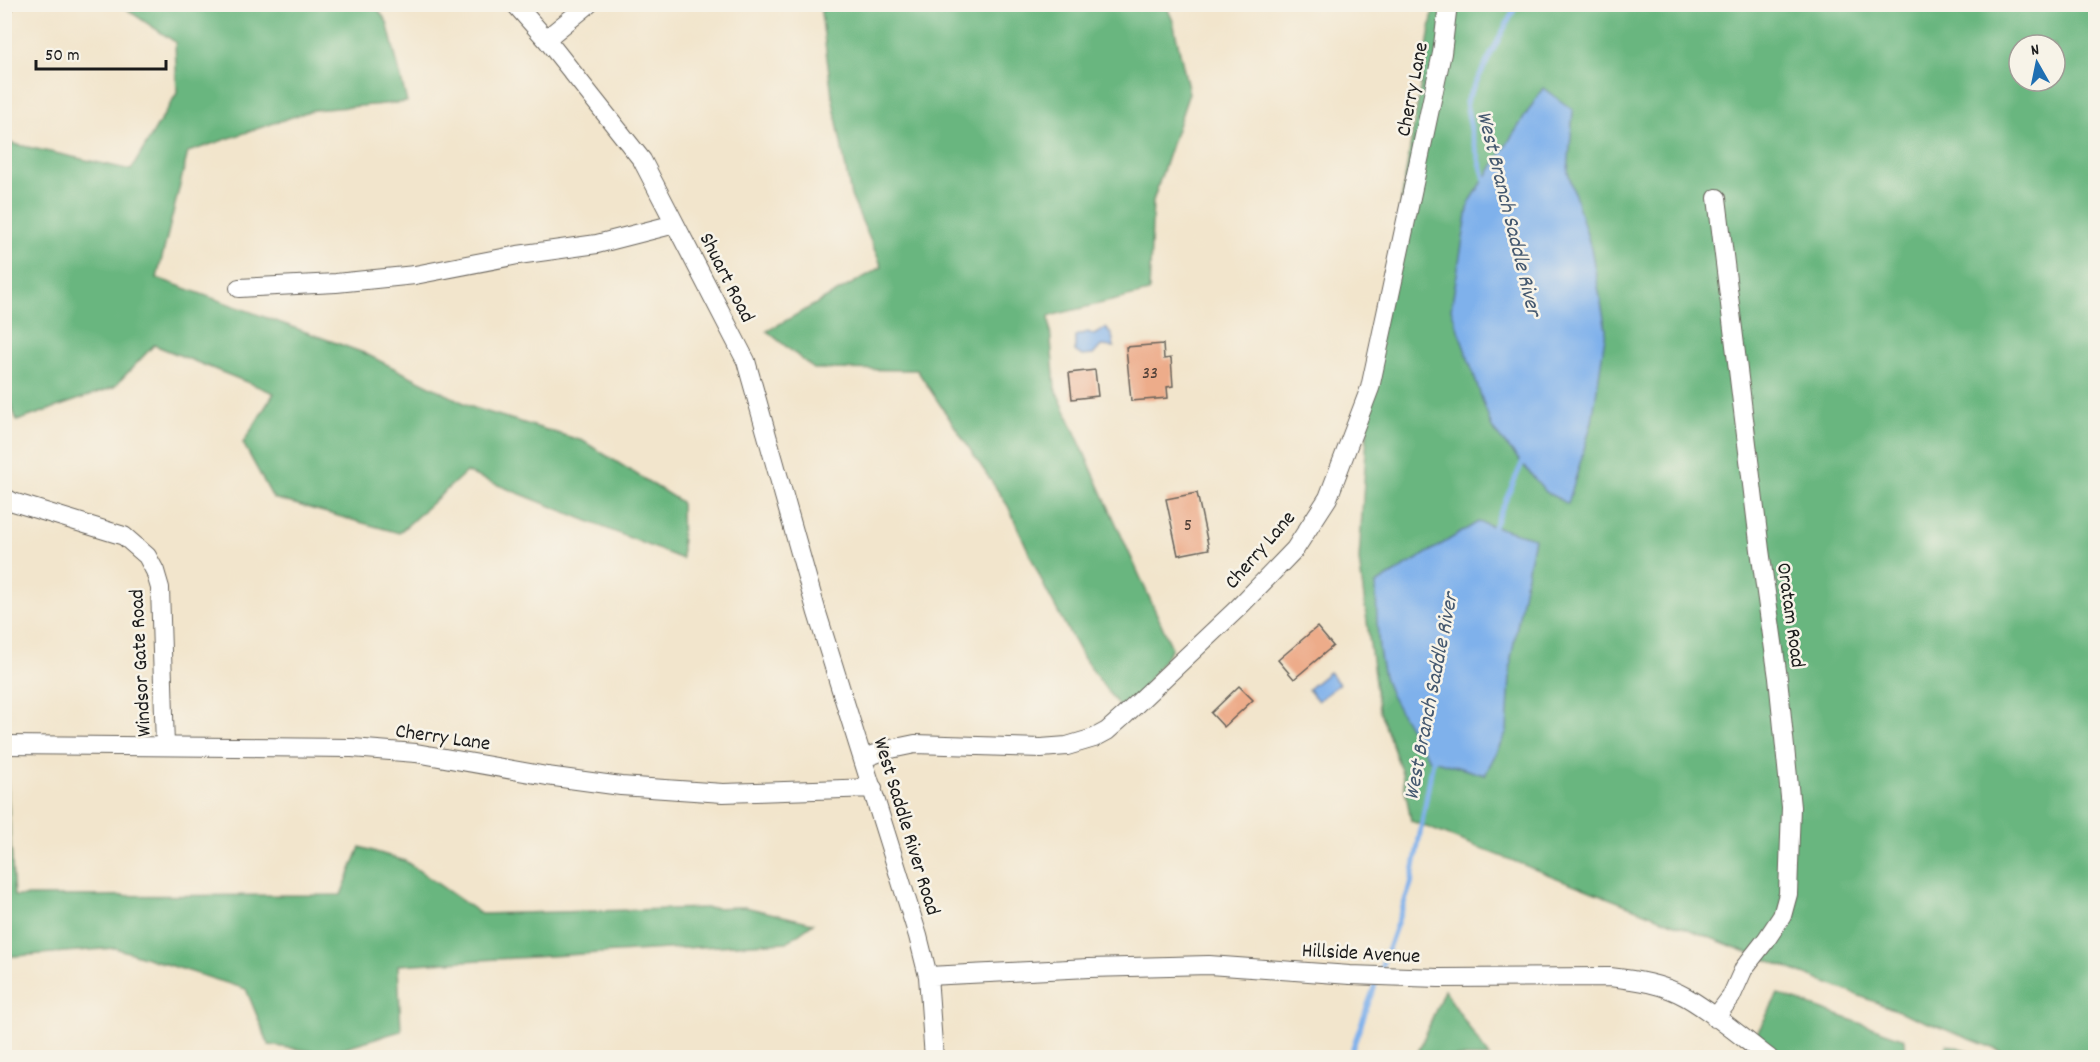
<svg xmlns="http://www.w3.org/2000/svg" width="2100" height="1062" font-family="Dekko,sans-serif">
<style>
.forest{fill:#69b67f;stroke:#42694e;stroke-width:1.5;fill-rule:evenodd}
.water{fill:#7fb1eb;stroke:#4e6684;stroke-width:1.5}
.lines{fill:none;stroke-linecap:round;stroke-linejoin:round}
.stream{stroke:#7fb1eb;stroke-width:5}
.building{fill:#edac8a}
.minor-casing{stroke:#67625a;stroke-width:20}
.minor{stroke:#fff;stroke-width:18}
.labels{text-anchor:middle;stroke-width:5;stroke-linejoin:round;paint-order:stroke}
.number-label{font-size:18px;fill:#504038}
.street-label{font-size:21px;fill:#1c1c1c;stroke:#f7f3e8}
.water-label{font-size:22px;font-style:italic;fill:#44586f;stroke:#f7f3e8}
</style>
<rect width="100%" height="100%" fill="#f7f3e8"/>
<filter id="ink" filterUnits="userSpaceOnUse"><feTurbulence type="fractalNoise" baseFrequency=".0167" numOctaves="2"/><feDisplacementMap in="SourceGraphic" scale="12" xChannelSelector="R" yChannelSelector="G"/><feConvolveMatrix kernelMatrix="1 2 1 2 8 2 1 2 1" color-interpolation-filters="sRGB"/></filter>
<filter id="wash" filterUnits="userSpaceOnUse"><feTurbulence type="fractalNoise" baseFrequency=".008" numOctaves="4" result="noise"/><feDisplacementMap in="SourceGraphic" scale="24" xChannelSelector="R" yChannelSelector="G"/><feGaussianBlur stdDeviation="1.35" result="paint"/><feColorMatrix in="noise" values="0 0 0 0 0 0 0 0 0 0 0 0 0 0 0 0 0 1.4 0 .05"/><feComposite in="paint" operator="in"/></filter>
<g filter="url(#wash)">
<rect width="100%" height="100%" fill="#f2e5cc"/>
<!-- forest -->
<path class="forest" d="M120,5H375L387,22L407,102L313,110L188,152L157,278L364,353L474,408L583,441L681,502L682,559L466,472L399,533L273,498L243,443L274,393L154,345L114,387L17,421L4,386L5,142L131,170L177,93L175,42Z
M820,5H1166L1173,21L1189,93L1153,201L1149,292L1049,316L1055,388L1172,648L1125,715L1082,656L1045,588L1008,506L917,370L814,369L767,331L882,267L851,196L832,96Z
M1434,5H2095V1057H2016L1411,821L1402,773L1378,706L1359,560L1370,388ZM2019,45H2055V81H2019Z
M5,745L14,896L341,895L360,847L405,861L481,914L745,907L813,923L787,942L398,965L401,1031L325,1053L269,1045L246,989L115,948L5,957Z
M1444,990L1489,1057H1416Z
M1778,994L1905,1039L1906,1057L1744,1058Z
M1947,1044L1988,1057H1944Z"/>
<!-- water -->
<path class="water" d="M1543,88L1573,110L1568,172L1591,248L1606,330L1592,422L1568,504L1546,492L1492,428L1451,309L1469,203Z
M1106,328L1112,335L1114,347L1101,346L1093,355L1082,356L1075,351V336L1088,332L1094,335Z
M1478,522L1534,538L1511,658L1507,731L1485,775L1429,759C1416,738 1402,717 1391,695C1376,665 1377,616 1376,584Z
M1329,672L1339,684L1318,701L1308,689Z"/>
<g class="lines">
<!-- stream -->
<path class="stream" d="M1486,183L1472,135L1466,102L1517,4
M1491,533L1524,459
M1349,1058L1411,884L1434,755"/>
</g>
<g id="blocks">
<!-- building -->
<path class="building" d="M1163,344L1164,359L1171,358L1173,386L1167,387L1168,398L1131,401L1126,347Z
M1095,370L1098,396L1072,399L1069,373Z
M1197,493L1209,549L1178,555L1166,499Z
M1317,627L1333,646L1294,679L1278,660Z
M1239,686L1253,700L1224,727L1211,713Z"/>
</g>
</g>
<g filter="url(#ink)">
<use href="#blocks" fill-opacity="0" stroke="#67625a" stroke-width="1.5"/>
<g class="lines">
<defs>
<path id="minor" d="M515,4L546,39L642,160L746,361L817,613L918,936L928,976L934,1058
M4,5L5,4
M546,39L589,4
M239,288L336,283L415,275L518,255L597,244L675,224
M4,497L13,502L124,536L147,556L155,571L160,588L165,746
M4,745L352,748L416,753L547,776L621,786L723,793L873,788
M864,758L886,750L915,744L1041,748L1067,746L1094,738L1107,731L1125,715L1238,608L1295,549L1328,498L1370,388L1442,53L1448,4
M928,976L1089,968L1209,965L1350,975L1439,978L1610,977C1636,980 1663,984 1686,997C1714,1013 1743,1038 1769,1058
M1715,1018L1731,997L1744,968L1766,940L1782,916L1788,894L1791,807L1778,678L1760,550L1717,198"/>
</defs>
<!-- minor casing -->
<use href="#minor" class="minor-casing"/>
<!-- minor -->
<use href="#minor" class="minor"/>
</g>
</g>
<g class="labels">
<!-- number labels -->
<g class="number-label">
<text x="1150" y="378">33</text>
<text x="1188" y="530">5</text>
</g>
<!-- street labels -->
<g class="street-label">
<text transform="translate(1411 89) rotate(-79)" y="7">Cherry Lane</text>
<text transform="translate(728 277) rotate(63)" y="7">Shuart Road</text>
<text transform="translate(1259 549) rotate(-49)" y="7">Cherry Lane</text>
<text transform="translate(1792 615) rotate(82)" y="7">Oratam Road</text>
<text transform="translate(139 663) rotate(-93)" y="7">Windsor Gate Road</text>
<text transform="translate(443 736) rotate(8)" y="7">Cherry Lane</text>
<text transform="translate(908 826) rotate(73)" y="7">West Saddle River Road</text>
<text transform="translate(1361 952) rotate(3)" y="7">Hillside Avenue</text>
</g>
<!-- water labels -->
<g class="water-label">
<text transform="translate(1511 213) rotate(76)" y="8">West Branch Saddle River</text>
<text transform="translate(1429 696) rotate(-79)" y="8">West Branch Saddle River</text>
</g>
</g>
<!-- margin -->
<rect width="2100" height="1062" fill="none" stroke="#f7f3e8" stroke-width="24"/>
<!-- north arrow -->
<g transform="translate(2037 63) rotate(351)"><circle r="28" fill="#f7f3e8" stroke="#9f9d96" stroke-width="1.5"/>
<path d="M0-4.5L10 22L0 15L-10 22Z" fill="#1f6fb2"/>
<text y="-9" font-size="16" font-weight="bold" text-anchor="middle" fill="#1c1c1c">N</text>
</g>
<!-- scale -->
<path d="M36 60v9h130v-9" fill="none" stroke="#1c1c1c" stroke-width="3"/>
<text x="45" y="60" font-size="18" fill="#1c1c1c" stroke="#f7f3e8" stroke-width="4.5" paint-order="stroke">50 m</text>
</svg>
